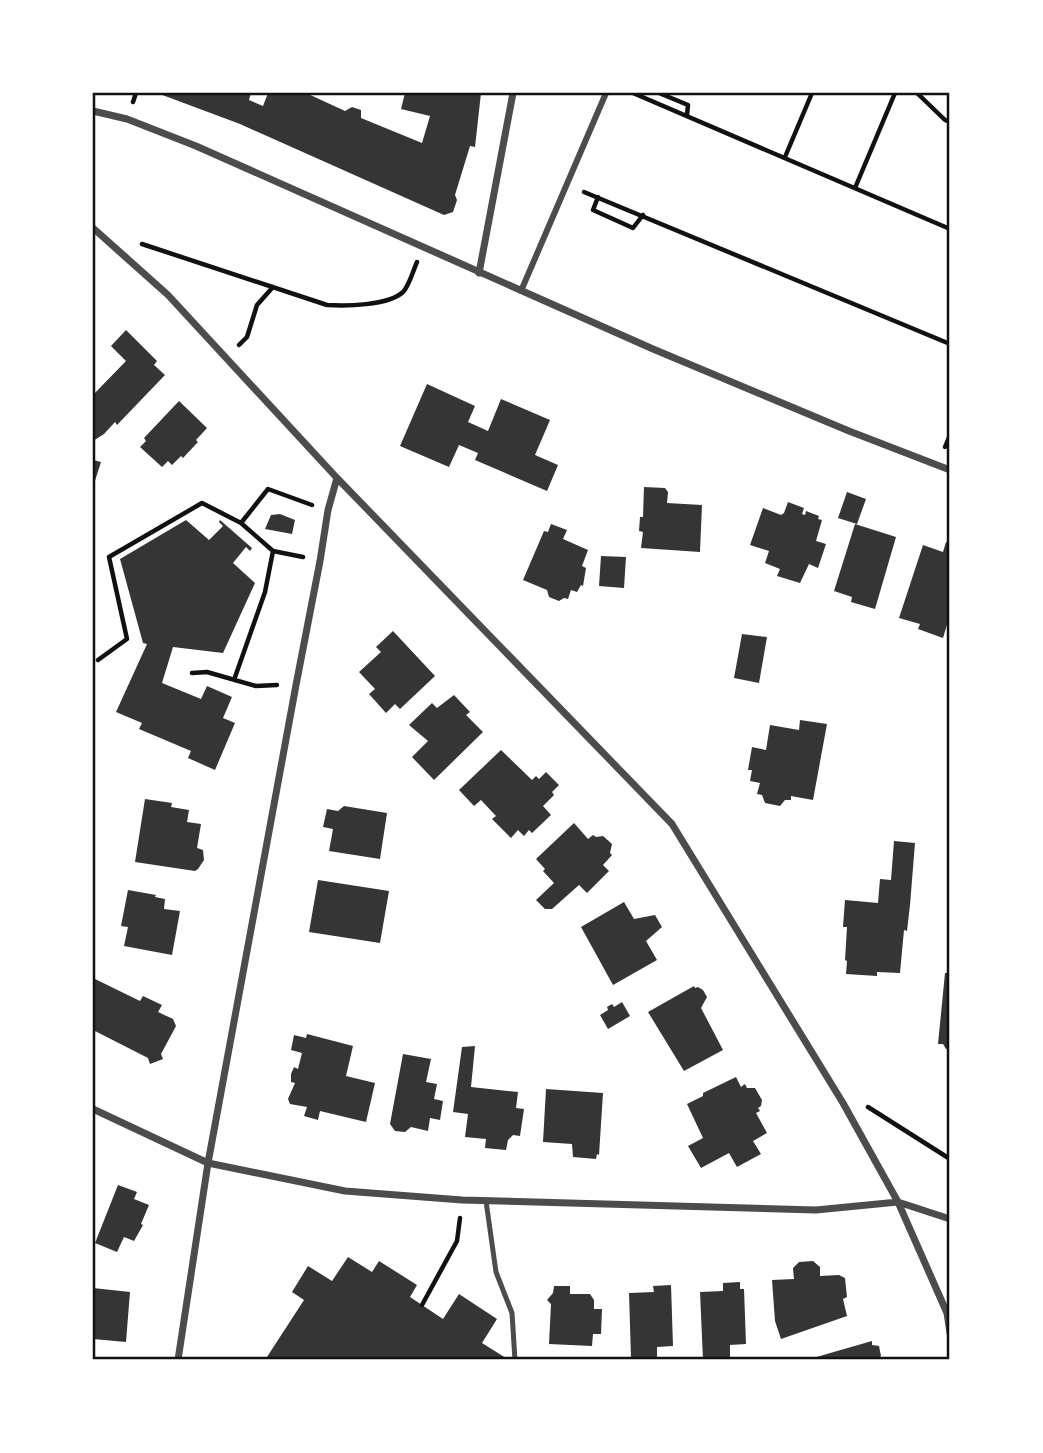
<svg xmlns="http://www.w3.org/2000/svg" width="1043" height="1453" font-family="Lora,serif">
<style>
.building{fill:#353535}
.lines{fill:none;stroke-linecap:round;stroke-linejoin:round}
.path{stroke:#111;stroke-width:4.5}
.service{stroke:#4c4c4c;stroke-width:5}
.pedestrian{stroke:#4c4c4c;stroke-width:6}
.minor{stroke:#4c4c4c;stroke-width:7}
.neatline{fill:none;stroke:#111;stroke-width:2.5}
</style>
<rect width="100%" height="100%" fill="#fff"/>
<!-- building -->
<path class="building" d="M157,93H251L249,100L263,106L268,93H306L345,111L352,107L361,110V118L422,143L430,116L401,109L405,93H481L475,147L470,146L455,195L457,200L453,212L444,215L240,124Z
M126,330L157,361L154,365L165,375L117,425L115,422L104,434L93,441V395L126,361L111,346Z
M427,384L475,406L468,422L488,431L501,399L550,420L535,455L558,465L547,491L475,460L478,453L459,445L449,467L400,446Z
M179,401L207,428L196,440L198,442L183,458L181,456L172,465L168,461L162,467L140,447L146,441L144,438Z
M93,460L101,462L93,487Z
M644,487L665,488L668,492L667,503L702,505L700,552L641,548L643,532L639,531L640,517H643Z
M847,492L866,499L857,524L838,518Z
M788,502L804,508L802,514L805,515L806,511L819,516L818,519L822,520L816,541L826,544L818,568L809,564L800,583L777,576L780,569L765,563L769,551L750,545L763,508L781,515L784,513Z
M280,514L295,520L292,534L265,529L271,515Z
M186,520L209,540L223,526L219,522L220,520L252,548L250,551L246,547L233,563L255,583L223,653L173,647L162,683L201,699L207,686L232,697L223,718L235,723L215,770L188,758L191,751L139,729L142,723L116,712L147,644L143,643L120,559Z
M551,524L567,530L563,539L588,550L582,566L586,568L583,586L581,585L577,592L571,590L568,599L564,598L559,601L549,597L547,590L523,580L544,531L548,532Z
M855,524L896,537L875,609L851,602L852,597L834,591Z
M946,542L950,543V615L943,638L918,629L920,624L899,618L923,545L943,552Z
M601,556L626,557L624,588L599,586Z
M393,631L435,676L400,709L395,704L386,713L369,694L375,689L359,672L381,652L376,647Z
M742,634L767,637L759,683L734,678Z
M454,695L470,712L466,715L483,732L434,780L412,757L428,741L409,725L432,703L437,708Z
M800,720L827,724L813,800L791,796V800H785L780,806L765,803L762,795L757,794L760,783L750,781L752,770H748L752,747L766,750L770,725L799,730Z
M501,750L532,780L536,776L539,779L546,772L559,785L552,792L554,795L543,806L551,815L532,833L529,830L524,836L518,830L511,838L492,819L496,816L481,800L474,806L459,790Z
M145,799L172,803L171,807L189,810L187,822L201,824L197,848L203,850L204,860L198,869L195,871L135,862Z
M344,806L387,813L380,859L329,851L333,829L323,827L327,809L338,811Z
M574,823L588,839L593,835L596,837L603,836L612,844L610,853L612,855L603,865L609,871L587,893L579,885L552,909H545L536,900L554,883L543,871L545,869L536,859Z
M894,841L915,843L910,905L907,931L904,930L900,973L877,972V976L846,974L847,961L845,960L847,927H843L845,900L878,903L880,879L891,880Z
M318,880L389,891L380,943L309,932Z
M128,890L156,895L155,897L165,899L164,909L180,911L172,955L124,946L128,927L121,926Z
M624,902L634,919L655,915L662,927L646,941L657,960L613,985L581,927Z
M945,973H950V1049H946L943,1044H938Z
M93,978L140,1001L143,996L162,1005L158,1012L173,1019L176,1026L161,1054L163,1059L150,1064L148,1058L93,1030Z
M694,986L695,988L698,987L703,990L707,997L701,1008L723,1050L684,1071L648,1012Z
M622,1002L630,1016L608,1029L600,1015L608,1010L607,1007L612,1004L614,1007Z
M307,1034L353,1046L346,1076L375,1083L366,1122L320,1111L318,1120L304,1116L307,1107L290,1104L288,1099L295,1083L291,1082V1074L294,1067L298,1069L302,1053L291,1050L294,1035L306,1038Z
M475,1046L471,1087L518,1092L516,1108L524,1109L520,1136L513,1135L508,1140L506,1150L485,1148L486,1139L465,1137L468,1114L453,1112L462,1047Z
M403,1054L431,1059L426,1082L437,1084L434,1099L443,1101L440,1120L430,1118L428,1131L411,1127L405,1132L395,1131L390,1124Z
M736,1077L741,1087L745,1084L747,1088H755L762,1100L761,1106L758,1108L760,1111L756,1113L767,1133L753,1141L761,1154L737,1167L729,1153L701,1168L688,1146L703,1138L687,1104L703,1096V1093Z
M546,1089L603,1093L599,1155L597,1154L596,1159L573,1157L572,1144L543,1142Z
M118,1185L137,1192L134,1199L149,1205L141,1224L143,1225L134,1241L124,1237L117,1252L95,1243Z
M348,1257L372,1272L379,1261L417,1285L410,1297L443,1319L459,1294L497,1319L482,1343L506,1358L504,1360H265L304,1300L292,1292L308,1266L332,1281Z
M813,1261L820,1267V1276L839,1275L845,1278L847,1297L843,1299L847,1316L781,1339L775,1321L772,1280L794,1279L793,1268L799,1262Z
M740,1282V1289H744L746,1344L730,1345V1358L703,1360L700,1292L723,1291V1283Z
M671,1285L673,1346L657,1347V1357L631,1358L629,1293L654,1292L653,1286Z
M554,1286H570V1294H590L594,1300V1309H602L601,1334H593L592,1346L549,1344L551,1304L547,1300L553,1293Z
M93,1288L130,1292L126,1342L93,1339Z
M872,1341V1345L879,1346L881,1356L877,1360H806Z"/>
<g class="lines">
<!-- path -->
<path class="path" d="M633,93L950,229
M659,93L688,105L687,115
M917,93L945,120L950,122
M133,102L136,93
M785,157L812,93
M855,188L895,93
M584,192L950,344
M598,197L593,210L633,228L643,215
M142,244L327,305C345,306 388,306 403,292C409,286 413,271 417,262
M239,345L247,337L257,305L273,287
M945,447L950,435
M241,523L268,489L312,505
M273,551L303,557
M98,660L127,639L109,557L202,503L241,523L273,551L265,592L234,680
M192,673L207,672L256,686L277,685
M868,1107L950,1159
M422,1305L457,1241L460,1218"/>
<!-- service -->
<path class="service" d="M486,1201L496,1272L512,1313L515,1360"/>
<!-- pedestrian -->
<path class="pedestrian" d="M521,291L606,93"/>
<!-- minor -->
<path class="minor" d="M93,111L127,119L196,146L653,349L849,431L950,470
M93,228L168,295L337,478L672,824L843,1103L898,1202L947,1313L950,1333
M479,273L513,93
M93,1109L208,1163L345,1191L462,1200L816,1210L898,1202L950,1219
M178,1360L208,1163L296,685L320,561L328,510L337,478"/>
</g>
<!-- border -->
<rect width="1043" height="1453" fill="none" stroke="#ffffff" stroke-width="189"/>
<rect x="94" y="94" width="854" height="1264" class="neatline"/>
</svg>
